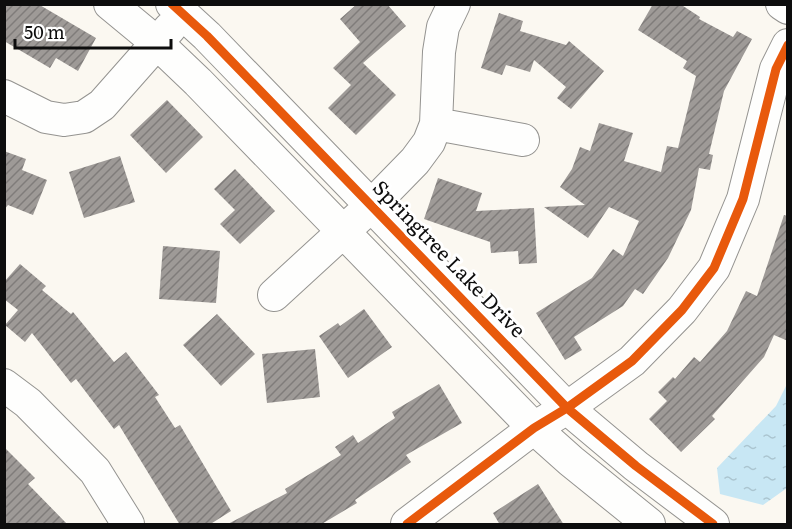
<svg xmlns="http://www.w3.org/2000/svg" width="792" height="529" font-family="Literata,serif">
<style>
.water{fill:url(#water-ripples)}
.building{fill:url(#building-hatch)}
.lines{fill:none;stroke-linecap:round;stroke-linejoin:round}
.minor-casing{stroke:#949390;stroke-width:34}
.minor{stroke:#fefefd;stroke-width:32}
.cycleway-casing{stroke:#fff;stroke-width:13}
.cycleway{stroke:#e8590c;stroke-width:9}
.labels{text-anchor:middle;stroke-width:6;stroke-linejoin:round;paint-order:stroke}
.street-label{font-size:20px;fill:#0d0d0d;stroke:#fff}
</style>
<defs>
<pattern id="water-ripples" width="26" height="14" patternUnits="userSpaceOnUse" patternTransform="scale(1.5)"><rect width="26" height="14" fill="#c8e7f4"/><path d="M2 4q2-2 4 0t4 0M15 11q2-2 4 0t4 0" fill="none" stroke="#abc5d0"/></pattern>
<pattern id="building-hatch" width="6" height="6" patternUnits="userSpaceOnUse" patternTransform="scale(1.5)"><rect width="6" height="6" fill="#9e9a97"/><path d="M-1 1l2-2M0 6l6-6M5 7l2-2" fill="none" stroke="#7f7c7a"/></pattern>
</defs>
<rect width="100%" height="100%" fill="#fbf8f1"/>
<!-- water -->
<path class="water" d="M787,384V488L763,505L720,494L717,468L776,406Z"/>
<!-- building -->
<path class="building" d="M4,4H38L96,38L78,71L56,58L50,68L4,41Z
M357,4H387L406,26L363,63L396,95L356,135L328,108L351,85L333,68L360,42L340,19Z
M653,4H680L700,17L699,19L733,37L737,31L752,39L724,91L709,154L713,155L710,170L699,168L691,210L668,258L643,294L635,289L623,306L574,337L582,350L565,360L536,313L592,278L613,249L623,256L639,221L609,207L588,238L544,207L585,205L560,187L572,169L580,147L590,151L599,123L633,133L624,161L661,172L667,146L678,148L696,76L683,68L687,61L638,30Z
M499,13L523,21L520,31L566,45L569,41L604,71L571,109L557,98L566,87L534,60L530,72L506,65L502,75L481,68Z
M167,100L203,137L166,173L130,135Z
M4,151L26,159L22,170L47,180L33,215L8,205L4,210Z
M120,156L135,202L84,218L69,172Z
M235,169L275,211L240,244L220,224L235,210L214,189Z
M438,178L482,193L476,211L534,208L537,263L519,264L518,251L491,253L490,242L424,219Z
M784,215L788,216V341L774,335L764,357L712,416L715,419L681,452L649,419L667,401L658,392L673,377L675,379L694,357L700,362L727,331L746,291L757,296Z
M163,246L220,251L216,303L159,299Z
M20,264L46,286L42,290L71,314L73,312L114,362L126,352L159,395L155,397L175,428L180,425L231,511L209,525H180L119,425L114,429L76,379L71,383L32,333L25,342L5,325L18,310L4,299V282Z
M364,309L392,347L348,378L319,336L338,323L340,326Z
M217,314L255,354L221,386L183,345Z
M315,349L320,397L267,403L262,354Z
M439,384L462,423L406,455L411,462L355,500L357,503L320,525H226L287,493L285,489L341,455L335,447L353,435L358,443L395,418L392,412Z
M4,447L35,478L28,484L68,525H4Z
M538,484L564,525H500L493,513Z"/>
<g class="lines">
<defs>
<path id="minor" d="M110,4L156,42L198,82L534,428L571,461L649,524
M172,4L207,36L567,408L636,466L713,524
M782,4L788,8
M4,96L46,117L64,120L84,117L102,105L170,28
M436,124L523,140
M274,295L372,205L415,161L429,142L436,124L439,52L443,27L454,4
M4,385L28,403L95,471L128,524
M407,524L534,428L567,408L632,361L682,310L714,268L743,199L776,69L788,45"/>
</defs>
<!-- minor casing -->
<use href="#minor" class="minor-casing"/>
<!-- minor -->
<use href="#minor" class="minor"/>
<defs>
<path id="cycleway" d="M172,4L207,36L567,408L636,466L713,524
M407,524L534,428L567,408L632,361L682,310L714,268L743,199L776,69L788,45"/>
</defs>
<!-- cycleway casing -->
<use href="#cycleway" class="cycleway-casing"/>
<!-- cycleway -->
<use href="#cycleway" class="cycleway"/>
</g>
<g class="labels">
<!-- street labels -->
<g class="street-label">
<text transform="translate(449 259) rotate(46)" y="7">Springtree Lake Drive</text>
</g>
</g>
<!-- border -->
<rect width="792" height="529" fill="none" stroke="#0d0d0d" stroke-width="12"/>
<!-- scale -->
<path d="M15 39v9h156v-9" fill="none" stroke="#0d0d0d" stroke-width="3"/>
<text x="24" y="39" font-size="18" fill="#0d0d0d" stroke="#ffffff" stroke-width="4.5" paint-order="stroke">50 m</text>
</svg>
